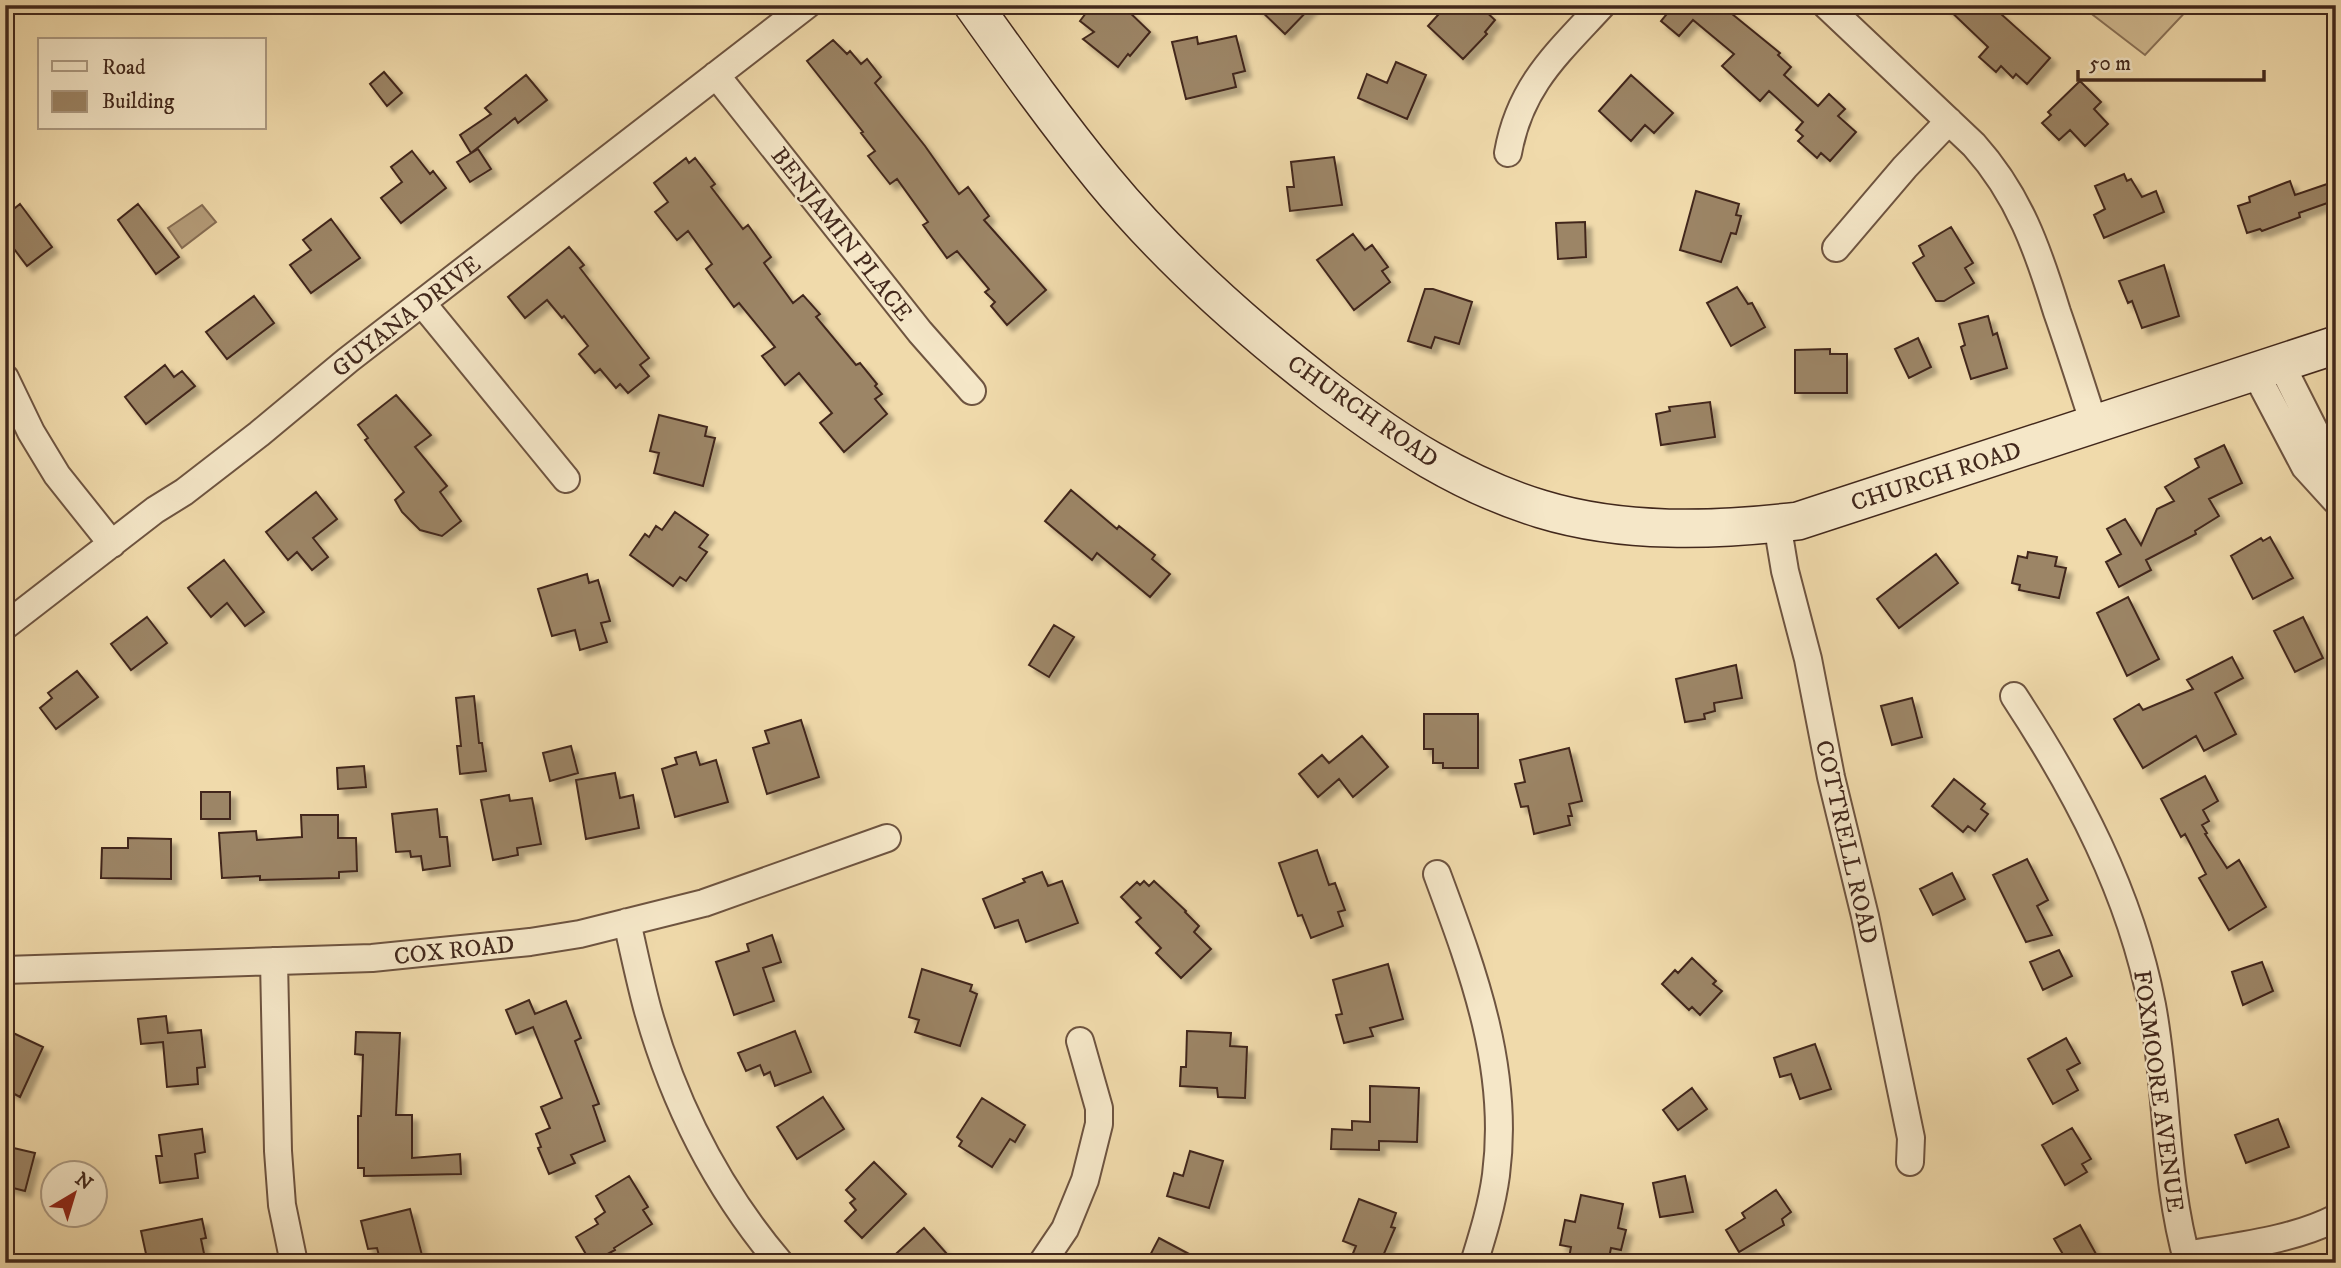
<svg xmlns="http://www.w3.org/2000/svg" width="2341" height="1268" font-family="'IM FELL DW Pica',serif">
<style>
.green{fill:#d2bc93;stroke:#8a7258;stroke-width:2}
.water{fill:#b59d7a;stroke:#876e54;stroke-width:2}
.building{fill:#9c8566;stroke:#42281c;stroke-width:2;filter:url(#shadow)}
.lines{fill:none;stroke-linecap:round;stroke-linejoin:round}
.street-casing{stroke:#6e5440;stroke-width:30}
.secondary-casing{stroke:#42281c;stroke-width:40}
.street{stroke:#f5e7c8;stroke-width:26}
.secondary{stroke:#f5e7c8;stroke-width:37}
.labels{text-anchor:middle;stroke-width:5;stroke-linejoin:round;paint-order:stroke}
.street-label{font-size:24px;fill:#42281c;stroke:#f5e7c8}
</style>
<defs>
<filter id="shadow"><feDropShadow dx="6" dy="6" stdDeviation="2" flood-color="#0004"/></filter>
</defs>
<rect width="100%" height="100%" fill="#f0daab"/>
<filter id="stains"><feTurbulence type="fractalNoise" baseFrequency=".00286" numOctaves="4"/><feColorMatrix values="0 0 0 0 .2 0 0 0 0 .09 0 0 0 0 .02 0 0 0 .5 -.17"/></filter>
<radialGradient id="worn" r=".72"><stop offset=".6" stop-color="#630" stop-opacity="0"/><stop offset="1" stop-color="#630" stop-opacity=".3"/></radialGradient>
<!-- green -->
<path class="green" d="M2080,5H2192L2145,55Z"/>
<!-- water -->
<path class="water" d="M202,205L216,222L182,248L168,228Z"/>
<!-- building -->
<path class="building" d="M1092,5H1122L1150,32L1130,56L1128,54L1118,67L1083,39L1094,32L1080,21Z
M1255,5H1313L1285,34Z
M1447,5H1479L1495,20L1485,32L1487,34L1463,59L1428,26Z
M1674,5H1721L1780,53L1778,55L1791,67L1784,75L1818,106L1829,94L1845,109L1838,116L1856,132L1830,161L1821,153L1817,158L1798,141L1803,136L1796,130L1803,122L1769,91L1760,101L1722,66L1734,54L1693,20L1679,36L1661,21Z
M1944,5H1991L2050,58L2027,84L2016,74L2013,78L2001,66L1996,72L1979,57L1988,47Z
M1236,36L1245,71L1233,74L1236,87L1186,99L1172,42L1197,37L1198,44Z
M833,40L847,54L850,51L861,64L867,59L881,77L875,83L925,146L959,194L968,187L989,216L984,220L1046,290L1007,325L991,306L995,302L985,292L989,289L957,251L947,258L923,225L928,222L897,179L890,184L868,156L875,151L861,133L863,132L807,61Z
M1396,62L1426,75L1407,119L1358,98L1367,74L1387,83Z
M384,72L402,93L387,106L370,84Z
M526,75L547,100L518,123L515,118L471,153L460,135L491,114L485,108Z
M1631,75L1673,113L1654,133L1645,125L1631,141L1599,111Z
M2080,81L2101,102L2094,109L2108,124L2085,146L2070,130L2059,140L2042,123L2051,115L2048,112Z
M478,149L491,169L470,182L457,162Z
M412,151L430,174L433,171L446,188L401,223L381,198L402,182L391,167Z
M1334,157L1342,205L1290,211L1287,187H1294L1291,162Z
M686,158L689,163L695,158L715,184L711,187L743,229L748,225L771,257L764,263L793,303L803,295L820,314L816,317L856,365L860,363L877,384L875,386L882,394L875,399L887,414L844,452L820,423L832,413L799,373L785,385L762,356L775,347L739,303L734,307L706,269L712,264L688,231L677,240L655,212L668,202L654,183Z
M2124,174L2127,181L2131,179L2142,197L2156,191L2164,212L2104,238L2094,215L2105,209L2095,186Z
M2290,181L2295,195L2336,181V200L2299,213L2300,217L2262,231L2260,229L2247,233L2238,206L2250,202L2249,197Z
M1696,191L1739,204L1736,215L1741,216L1736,234L1731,233L1721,262L1680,250Z
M20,204L52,247L27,266L5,237V216Z
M138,204L179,257L156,274L118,220Z
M331,219L360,258L311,293L290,265L311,250L303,240Z
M1585,222L1586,257L1558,259L1556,223Z
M1951,227L1973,263L1965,268L1974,283L1944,301H1936L1913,263L1924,256L1919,246Z
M1353,234L1365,250L1372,245L1388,267L1382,271L1390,282L1354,310L1317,260Z
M569,247L584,265L580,268L649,358L640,365L649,376L628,393L620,384L616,388L600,369L595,373L579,354L588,346L564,316L562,318L547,300L525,318L508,297Z
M2164,265L2179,316L2142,328L2132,301L2128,303L2119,281Z
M1737,287L1748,304L1752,303L1765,327L1731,346L1707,303Z
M1425,289H1433L1472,302L1459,344L1435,337L1431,348L1408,341Z
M254,296L274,323L227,359L206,332Z
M1988,316L1993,335L1997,333L2007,368L1971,379L1961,347L1965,345L1959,324Z
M1918,338L1931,367L1909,378L1895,349Z
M1830,349V354H1847V393H1795V350Z
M165,365L174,377L182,371L195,386L146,424L125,397Z
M396,395L431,435L415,447L447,486L440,492L461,521L442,536L420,530L402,512L395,500L404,492L365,440L368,438L358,425Z
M1710,402L1715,437L1661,445L1656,414L1670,411L1669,407Z
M659,415L707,427L705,436L715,438L703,486L654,473L659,453L650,451Z
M2224,445L2242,483L2209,499L2219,516L2195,531L2196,534L2146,560L2151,570L2119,587L2106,562L2121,554L2107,529L2125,519L2141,545L2157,509L2174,501L2165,487L2199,467L2195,459Z
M1071,490L1117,529L1119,526L1155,555L1152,559L1170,574L1150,597L1097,553L1092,560L1045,521Z
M316,492L337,519L313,538L328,557L312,570L297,552L288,560L266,532Z
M675,512L708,535L699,547L707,552L686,581L680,577L673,586L630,555L645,534L649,537L656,526L662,530Z
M2270,537L2293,578L2253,599L2231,556L2261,538L2263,541Z
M2028,552L2057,557L2055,566L2066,568L2059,598L2019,590L2020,585L2012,583L2018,556L2027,558Z
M1936,554L1958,583L1899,628L1877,599Z
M224,560L264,612L245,626L227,603L211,617L188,588Z
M587,574L589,583L598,580L610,621L601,623L607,642L580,650L575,630L552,636L538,589Z
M2128,597L2159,659L2127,676L2097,613Z
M147,617L167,643L131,670L111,644Z
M2303,617L2323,658L2295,672L2274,631Z
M1054,625L1074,637L1049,677L1029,665Z
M2232,657L2243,678L2215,693L2236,734L2204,751L2196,736L2143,768L2114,719L2139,704L2143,710L2193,689L2187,680Z
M1736,665L1742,698L1714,703L1715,711L1704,714L1705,719L1685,722L1676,679Z
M77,671L98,697L56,729L40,708L52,698L48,693Z
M474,696L479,743H482L486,771L460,774L457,746H461L456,698Z
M1912,698L1922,737L1892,745L1881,706Z
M1424,714H1478V768H1443V763H1433V749H1424Z
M801,720L819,777L767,794L753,748L769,743L765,731Z
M1362,736L1388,767L1353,797L1339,779L1318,797L1299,774L1322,755L1329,763Z
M571,746L578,773L550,781L543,753Z
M1569,748L1582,801L1569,804L1572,816H1568L1570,825L1534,834L1528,806L1521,807L1515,784L1525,782L1520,760Z
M696,752L700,765L716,760L728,802L675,817L662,769L677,764L675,758Z
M364,766L366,787L338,789L337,768Z
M615,773L620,798L633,795L639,828L586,839L576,780Z
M2205,776L2218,801L2203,810L2209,821L2202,825L2207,833L2205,834L2227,868L2239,860L2266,907L2229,930L2199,878L2206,874L2185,834L2181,837L2161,799Z
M1954,779L1985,804L1981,809L1988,814L1975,831L1968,826L1963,832L1932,806Z
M201,792H230V819H201Z
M509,795L510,801L532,798L541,844L517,848L518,855L493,860L481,800Z
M437,809L440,837H447L450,866L423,870L421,856L411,857L410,851L396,852L392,814Z
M301,815H338V838H356L357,871L339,872V878L260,880V876L222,878L219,833L256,831L257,840L302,837Z
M128,838L171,839V879L101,878L102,848H128Z
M1317,850L1329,885L1335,883L1345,910L1338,912L1343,926L1311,938L1302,915L1298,916L1279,863Z
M2027,859L2048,900L2037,906L2052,935L2026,942L1993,875Z
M1042,872L1048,886L1062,881L1078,923L1026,942L1018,920L995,928L983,899L1025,882L1023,879Z
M1952,873L1965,899L1933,915L1920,889Z
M1144,881L1149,886L1154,881L1186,911L1185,912L1199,926L1194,932L1211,949L1181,978L1156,953L1161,948L1136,922L1141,918L1121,897L1137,882L1140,885Z
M772,935L781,962L763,968L774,1001L734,1015L716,962L749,951L747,944Z
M2059,950L2072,976L2043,990L2030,962Z
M1692,958L1716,981L1713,984L1722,991L1700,1015L1692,1007L1689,1010L1662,984L1675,970L1678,973Z
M2262,962L2273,991L2243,1005L2232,972Z
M1388,964L1403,1019L1370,1028L1373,1036L1344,1043L1336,1015L1342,1014L1333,980Z
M922,969L972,985L970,991L977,994L960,1046L915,1032L919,1020L909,1017Z
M529,1000L535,1014L566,1001L581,1038L575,1041L599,1104L593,1106L605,1141L571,1155L575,1163L549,1174L538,1148L541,1147L536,1134L550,1128L541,1107L562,1098L533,1027L516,1034L506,1010Z
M166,1016L168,1033L201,1030L205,1067L197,1068L198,1084L167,1087L163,1042L141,1044L138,1019Z
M795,1031L811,1072L775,1086L770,1072L764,1075L760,1065L746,1071L738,1053Z
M1187,1031L1231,1033L1230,1046L1247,1047L1245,1098L1218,1097L1217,1088L1180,1086L1181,1067H1186Z
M11,1032L43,1047L20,1097L5,1089V1043Z
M356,1032L400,1033L396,1115H412V1158L460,1154L461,1174L364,1176V1168H358V1116H361L363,1055L355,1054Z
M2066,1038L2080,1063L2067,1070L2078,1090L2053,1104L2028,1059Z
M1815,1044L1831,1089L1800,1099L1791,1074L1780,1077L1774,1058Z
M1370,1086L1419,1088L1417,1142L1379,1141V1150L1331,1149L1332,1129L1352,1130V1121L1370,1122Z
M1692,1088L1707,1109L1678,1130L1663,1110Z
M823,1097L844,1129L797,1159L777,1127Z
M982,1098L1025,1125L1015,1142L1010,1139L992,1167L959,1146L962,1141L957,1137Z
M2278,1119L2289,1147L2246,1163L2235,1135Z
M2072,1128L2091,1159L2082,1164L2087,1172L2065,1185L2042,1145Z
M202,1129L205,1152L195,1154L198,1178L160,1183L156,1156H162L159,1135Z
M5,1146L35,1153L25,1191L5,1186Z
M1190,1151L1223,1161L1209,1208L1167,1196L1174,1173L1183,1176Z
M874,1162L906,1194L862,1238L845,1221L856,1210L850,1203L855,1199L846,1190Z
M629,1176L648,1207L643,1210L652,1224L614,1248L615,1250L591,1263L576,1237L598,1224L595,1219L605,1212L596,1196Z
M1685,1176L1693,1212L1660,1217L1653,1183Z
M1776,1190L1791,1212L1782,1219L1784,1225L1739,1252L1726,1230L1745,1218L1742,1213Z
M1581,1195L1623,1204L1618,1228L1626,1230L1621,1250L1611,1248L1608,1263H1568L1571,1247L1560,1245L1565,1220L1575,1222Z
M1359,1199L1396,1213L1391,1227L1395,1228L1380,1263H1349L1356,1246L1343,1241Z
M410,1209L424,1263H381L377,1248L368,1249L361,1221Z
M202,1219L206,1238L201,1239L206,1263H148L141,1231Z
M2080,1225L2096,1254L2101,1263H2068L2054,1239Z
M924,1228L955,1263H886Z
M1159,1238L1206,1263H1146Z"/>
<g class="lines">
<defs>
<path id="street" d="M1826,5L1974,145C2019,195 2038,250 2057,312C2070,349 2082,387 2094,424
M716,75L920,332L972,391
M1508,153C1520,85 1558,53 1602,5
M1836,248L1905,167L1949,121
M422,303L566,479
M2281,364L2325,451L2336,490
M2255,372L2305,467L2336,501
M5,378L31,432L57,475L112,544
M1777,523L1785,571L1808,659L1831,777L1865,916L1911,1138L1910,1162
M5,626L155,510L184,492L259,434L348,360L807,5
M2014,696C2077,792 2130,892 2152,1005C2168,1090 2164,1179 2188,1263
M1437,874C1473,971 1510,1069 1496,1175C1492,1205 1483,1234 1474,1263
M627,922C634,952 640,982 648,1011C674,1103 718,1190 780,1263
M274,961L278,1151L282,1205L294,1263
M5,970L372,958L530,942L580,934L704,903L887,838
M2186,1255C2235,1246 2291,1241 2336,1218
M1042,1263L1065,1229L1085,1180L1099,1124V1108L1080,1041"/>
<path id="secondary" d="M973,5C1015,64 1057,123 1103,179C1168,258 1248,329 1330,392C1395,441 1462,485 1541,509C1623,534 1714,531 1798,521L2336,345"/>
</defs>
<!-- street casing -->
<use href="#street" class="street-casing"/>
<!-- secondary casing -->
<use href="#secondary" class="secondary-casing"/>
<!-- street -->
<use href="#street" class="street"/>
<!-- secondary -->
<use href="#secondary" class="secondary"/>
</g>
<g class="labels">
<!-- street labels -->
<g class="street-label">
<text transform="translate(842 234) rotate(52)" y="8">BENJAMIN PLACE</text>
<text transform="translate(406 316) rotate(-38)" y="8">GUYANA DRIVE</text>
<text transform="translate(1363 411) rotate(35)" y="8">CHURCH ROAD</text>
<text transform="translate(1936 476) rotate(-18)" y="8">CHURCH ROAD</text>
<text transform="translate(1847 842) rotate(77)" y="8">COTTRELL ROAD</text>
<text transform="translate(454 950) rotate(-6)" y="8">COX ROAD</text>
<text transform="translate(2159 1091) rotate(82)" y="8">FOXMOORE AVENUE</text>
</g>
</g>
<!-- margin -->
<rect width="2341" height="1268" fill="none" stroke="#f0daab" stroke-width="28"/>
<rect x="7" y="7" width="2327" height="1254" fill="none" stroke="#42281c" stroke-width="3.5"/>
<rect x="14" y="14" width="2313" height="1240" fill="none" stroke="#42281c" stroke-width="2"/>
<!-- legend -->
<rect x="38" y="38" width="228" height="91" fill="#f5e7c8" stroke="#ad9b83" stroke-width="2"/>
<rect x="52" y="61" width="35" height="10" fill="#f5e7c8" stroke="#ad9b83" stroke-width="2"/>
<text x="102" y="74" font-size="21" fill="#42281c">Road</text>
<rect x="52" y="91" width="35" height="21" fill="#9c8566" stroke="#ad9b83" stroke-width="2"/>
<text x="102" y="108" font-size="21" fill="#42281c">Building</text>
<!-- north arrow -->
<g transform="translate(74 1194) rotate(38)"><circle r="33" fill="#f5e7c8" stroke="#ad9b83" stroke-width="2"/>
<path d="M0-5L12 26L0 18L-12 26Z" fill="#8f2418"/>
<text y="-10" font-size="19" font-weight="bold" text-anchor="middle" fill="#42281c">N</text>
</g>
<!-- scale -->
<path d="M2078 70v10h186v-10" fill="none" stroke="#42281c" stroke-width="3.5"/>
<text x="2089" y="70" font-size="21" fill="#42281c" stroke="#f5e7c8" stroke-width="5" paint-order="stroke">50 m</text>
<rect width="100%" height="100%" filter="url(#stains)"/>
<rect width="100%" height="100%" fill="url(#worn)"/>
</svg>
